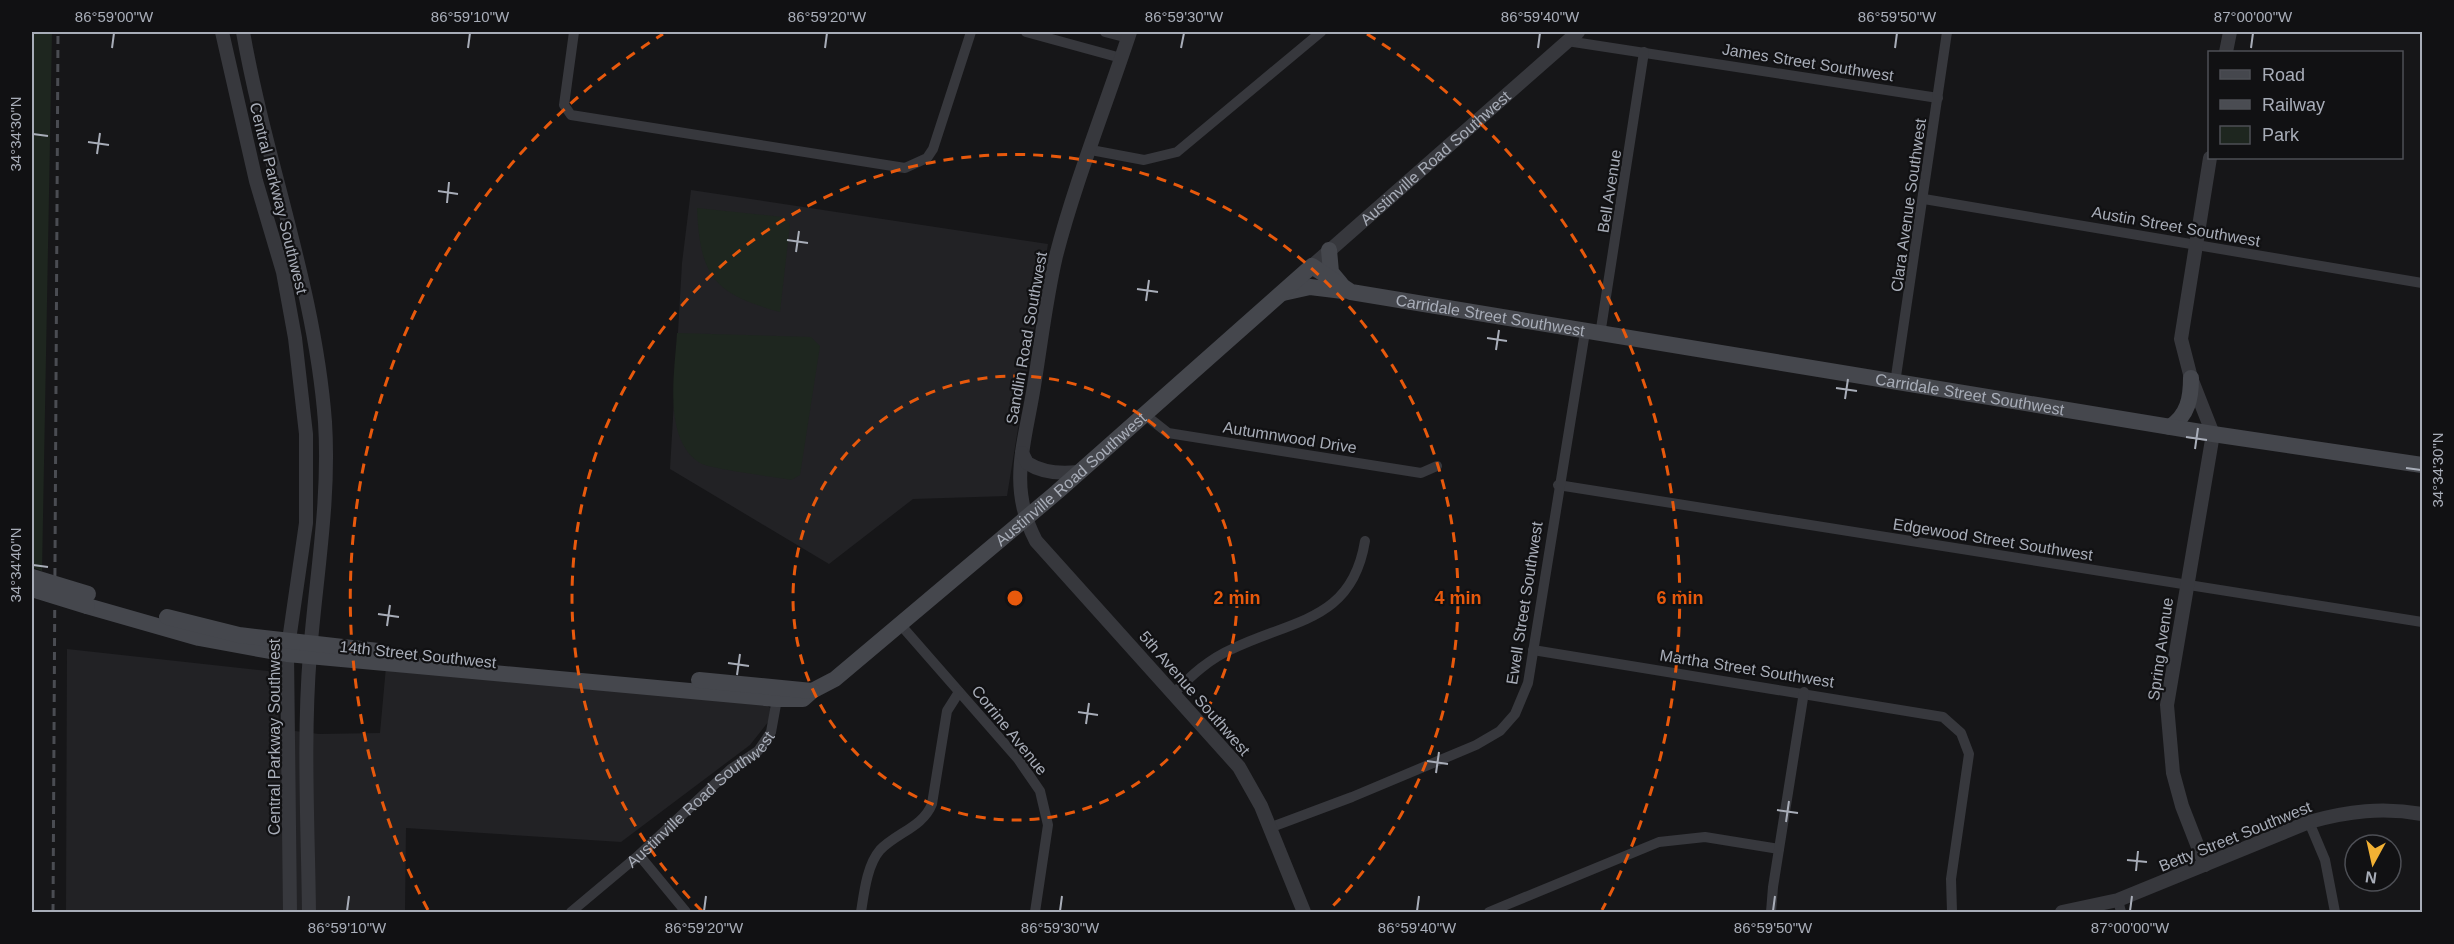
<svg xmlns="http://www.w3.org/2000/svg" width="2454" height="944" font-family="Helvetica,sans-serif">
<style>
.built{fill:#222225}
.green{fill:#1e261f}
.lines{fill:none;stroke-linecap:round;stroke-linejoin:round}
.minor{stroke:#37383d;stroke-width:10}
.tertiary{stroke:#37383d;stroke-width:14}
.secondary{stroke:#45474d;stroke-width:16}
.rail{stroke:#4a4c52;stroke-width:3;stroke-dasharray:8 6;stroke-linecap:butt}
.secondary-bridge{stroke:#45474d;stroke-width:16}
.ticks{fill:none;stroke:#a8adb8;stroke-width:2}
.ring{fill:none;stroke:#e8590c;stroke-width:3;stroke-dasharray:10 8}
.labels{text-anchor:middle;stroke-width:4.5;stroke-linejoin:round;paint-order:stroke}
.street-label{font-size:16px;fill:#a8adb8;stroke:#111113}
.centre{fill:#e8590c;stroke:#111113;stroke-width:3}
.ring-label{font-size:18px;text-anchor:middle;font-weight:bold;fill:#e8590c;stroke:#111113;stroke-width:4.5;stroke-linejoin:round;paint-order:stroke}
.neatline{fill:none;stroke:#a8adb8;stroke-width:2}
.ticks-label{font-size:15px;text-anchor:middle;fill:#a8adb8}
</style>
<rect width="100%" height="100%" fill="#161618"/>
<!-- built -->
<path class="built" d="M691,190L1048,244L1007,496L913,499L829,564L670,469L682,263Z
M67,649L277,672L279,729L319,734L380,733L386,667L762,702L776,712L750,745L621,842L406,828L405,912H66Z"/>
<!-- green -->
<path class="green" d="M32,32H52L42,571L32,567Z
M697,208L783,217L790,224L780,312C714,294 700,277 697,208Z
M677,333L811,337L820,346L800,475L791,480C775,477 710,469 700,463C662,439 675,371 677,333Z"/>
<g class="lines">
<!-- minor -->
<g class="minor">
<path d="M574,32L564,105L571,115L905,168L927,158L933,149L971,32"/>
<path d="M1026,32L1121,58"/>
<path d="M1105,32L1128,38"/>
<path d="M1567,41L1938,98"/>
<path d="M1091,150L1144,160L1177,152L1321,32"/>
<path d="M1924,199L2422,283"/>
<path d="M1600,335L1644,52"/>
<path d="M1895,383L1947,32"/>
<path d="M1144,414L1168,433L1421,473L1437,466"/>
<path d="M1558,485L2422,622"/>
<path d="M899,623L1018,759L1040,791L1048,825L1035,912"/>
<path d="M1533,650L1943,717L1961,733L1969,754L1951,879L1952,912"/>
<path d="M1174,693C1192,675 1209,659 1232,649C1294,619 1352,621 1365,541"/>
<path d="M2309,822L2325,860L2335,912"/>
<path d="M1269,828L1352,797L1476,745L1500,731L1515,714L1528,683L1585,332"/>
<path d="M639,855L686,912"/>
<path d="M2118,900L2121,912"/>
<path id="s1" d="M571,912L639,855L731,769L758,751L771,732L777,699"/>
<path d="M861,912C864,893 867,865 880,850C896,833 923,827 932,804L947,711L959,692"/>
<path d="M1489,912L1659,842L1705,837L1779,849"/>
<path d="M1771,912L1773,887L1804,692"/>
</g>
<!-- tertiary -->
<g class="tertiary">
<path d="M222,32L256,181L283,272L295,338L306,434V523L287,654L290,912"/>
<path d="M243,32C266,163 315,288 325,422C330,500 316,577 310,653C303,739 308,827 309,912"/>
<path d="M1130,32C1106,105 1075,182 1056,256C1046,299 1041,343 1034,386C1025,443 1007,486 1036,541L1239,767L1261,806L1304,912"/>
<path d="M2226,52L2230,32"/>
<path id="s2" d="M1312,266L1578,32"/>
<path d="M1022,453L1027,463C1043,473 1061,474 1078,472"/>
<path d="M2205,865L2182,806L2173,773L2167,705L2213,434L2191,378L2181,339L2210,158"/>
<path d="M2062,912L2118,900L2309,822C2348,811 2383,807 2422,814"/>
</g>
<!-- secondary -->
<g class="secondary">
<path d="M1329,250L1331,272L1341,284"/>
<path d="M1283,293L1310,287L1343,291"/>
<path d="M2170,427C2188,415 2191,398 2191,378"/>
<path id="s3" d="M87,606L199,638L287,654L777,699H803L812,691L835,679L1057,492L1312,266L1351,292L2213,434L2422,465"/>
<path d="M167,617L239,635L378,651"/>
<path d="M699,680L812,691"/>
</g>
<!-- rail -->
<path class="rail" d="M53,912L58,32"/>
<!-- secondary-bridge -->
<path class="secondary-bridge" d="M32,577L88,594
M32,589L87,606"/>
</g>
<!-- ticks -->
<path class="ticks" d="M112,48L114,33M468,48L470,33M825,48L827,33M1181,48L1184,33M1538,48L1540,33M1895,48L1897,33M2251,48L2253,33M33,134L48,136M88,142L109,145M97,154L100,133M438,191L458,194M447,203L449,182M787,240L808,243M796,252L799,231M1137,289L1158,292M1146,301L1149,280M1487,338L1507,341M1496,350L1499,330M1836,388L1857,391M1845,399L1848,379M2186,437L2207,440M2195,449L2198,428M2406,468L2421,470M33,565L48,567M378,614L399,617M387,626L390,605M728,663L749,666M737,675L740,654M1078,712L1098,715M1086,724L1089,703M1427,761L1448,764M1436,773L1439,752M1777,810L1798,813M1786,822L1789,801M2127,860L2147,862M2136,871L2138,851M347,911L349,896M704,911L706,896M1060,911L1062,896M1417,911L1419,896M1773,911L1775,896M2130,911L2132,896"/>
<!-- distance rings -->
<g class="ring">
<circle cx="1015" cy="598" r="222"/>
<path d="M702 911A443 443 0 1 1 1328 911"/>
<path d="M428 910A665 665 0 0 1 663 34M1367 34A665 665 0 0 1 1602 910"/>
</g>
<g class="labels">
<!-- street labels -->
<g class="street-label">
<text transform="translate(1808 62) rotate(9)" y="6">James Street Southwest</text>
<text dy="6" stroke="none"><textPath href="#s2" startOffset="164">Austinville Road Southwest</textPath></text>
<text transform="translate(1609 191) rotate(-81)" y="6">Bell Avenue</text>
<text transform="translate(279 198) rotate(76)" y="6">Central Parkway Southwest</text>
<text transform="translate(1908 205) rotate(-82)" y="6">Clara Avenue Southwest</text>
<text transform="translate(2176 226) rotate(10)" y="6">Austin Street Southwest</text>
<text dy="6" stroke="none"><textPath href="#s3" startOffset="1581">Carridale Street Southwest</textPath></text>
<text transform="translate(1026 338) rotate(-80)" y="6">Sandlin Road Southwest</text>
<text dy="6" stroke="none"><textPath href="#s3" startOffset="2067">Carridale Street Southwest</textPath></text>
<text transform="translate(1290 437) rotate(9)" y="6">Autumnwood Drive</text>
<text dy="6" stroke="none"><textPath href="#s3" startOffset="1071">Austinville Road Southwest</textPath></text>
<text transform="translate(1993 539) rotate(9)" y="6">Edgewood Street Southwest</text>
<text transform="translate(1524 603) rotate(-81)" y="6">Ewell Street Southwest</text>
<text transform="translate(2160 649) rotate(-82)" y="6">Spring Avenue</text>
<text transform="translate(418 654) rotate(6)" y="6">14th Street Southwest</text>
<text transform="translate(1747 668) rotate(9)" y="6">Martha Street Southwest</text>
<text transform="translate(1195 693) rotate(49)" y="6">5th Avenue Southwest</text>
<text transform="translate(1010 730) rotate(51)" y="6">Corrine Avenue</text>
<text transform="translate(274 737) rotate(-90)" y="6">Central Parkway Southwest</text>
<text dy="6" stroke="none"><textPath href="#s1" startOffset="172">Austinville Road Southwest</textPath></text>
<text transform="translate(2235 836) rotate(-22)" y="6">Betty Street Southwest</text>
</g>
</g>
<circle cx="1015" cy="598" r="9" class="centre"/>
<g class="ring-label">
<text x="1237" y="604">2 min</text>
<text x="1458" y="604">4 min</text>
<text x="1680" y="604">6 min</text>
</g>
<!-- border -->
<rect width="2454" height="944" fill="none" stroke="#111113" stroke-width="66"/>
<!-- legend -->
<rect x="2208" y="51" width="195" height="108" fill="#111113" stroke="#4d4f55" stroke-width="1.5"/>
<rect x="2220" y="70" width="30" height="9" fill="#45474d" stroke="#4d4f55" stroke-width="1.5"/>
<text x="2262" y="81" font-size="18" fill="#a8adb8">Road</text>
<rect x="2220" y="100" width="30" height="9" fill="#4a4c52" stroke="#4d4f55" stroke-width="1.5"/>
<text x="2262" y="111" font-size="18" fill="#a8adb8">Railway</text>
<rect x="2220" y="126" width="30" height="18" fill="#1e261f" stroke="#4d4f55" stroke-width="1.5"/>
<text x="2262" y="141" font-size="18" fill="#a8adb8">Park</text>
<!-- north arrow -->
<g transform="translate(2373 863) rotate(188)"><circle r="28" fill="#111113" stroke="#4d4f55" stroke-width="1.5"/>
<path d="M0-4.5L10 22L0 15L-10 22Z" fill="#f2b134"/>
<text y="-9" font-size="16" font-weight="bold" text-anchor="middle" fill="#a8adb8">N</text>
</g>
<rect x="33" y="33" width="2388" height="878" class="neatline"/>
<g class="ticks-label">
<text x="114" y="22">86°59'00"W</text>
<text x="470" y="22">86°59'10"W</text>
<text x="827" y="22">86°59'20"W</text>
<text x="1184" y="22">86°59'30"W</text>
<text x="1540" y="22">86°59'40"W</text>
<text x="1897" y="22">86°59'50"W</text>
<text x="2253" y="22">87°00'00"W</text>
<text transform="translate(16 134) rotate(-90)" y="5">34°34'30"N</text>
<text transform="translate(2438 470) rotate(-90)" y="5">34°34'30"N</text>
<text transform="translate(16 565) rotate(-90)" y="5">34°34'40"N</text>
<text x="347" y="933">86°59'10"W</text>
<text x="704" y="933">86°59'20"W</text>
<text x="1060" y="933">86°59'30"W</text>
<text x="1417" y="933">86°59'40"W</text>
<text x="1773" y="933">86°59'50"W</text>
<text x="2130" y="933">87°00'00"W</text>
</g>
</svg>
